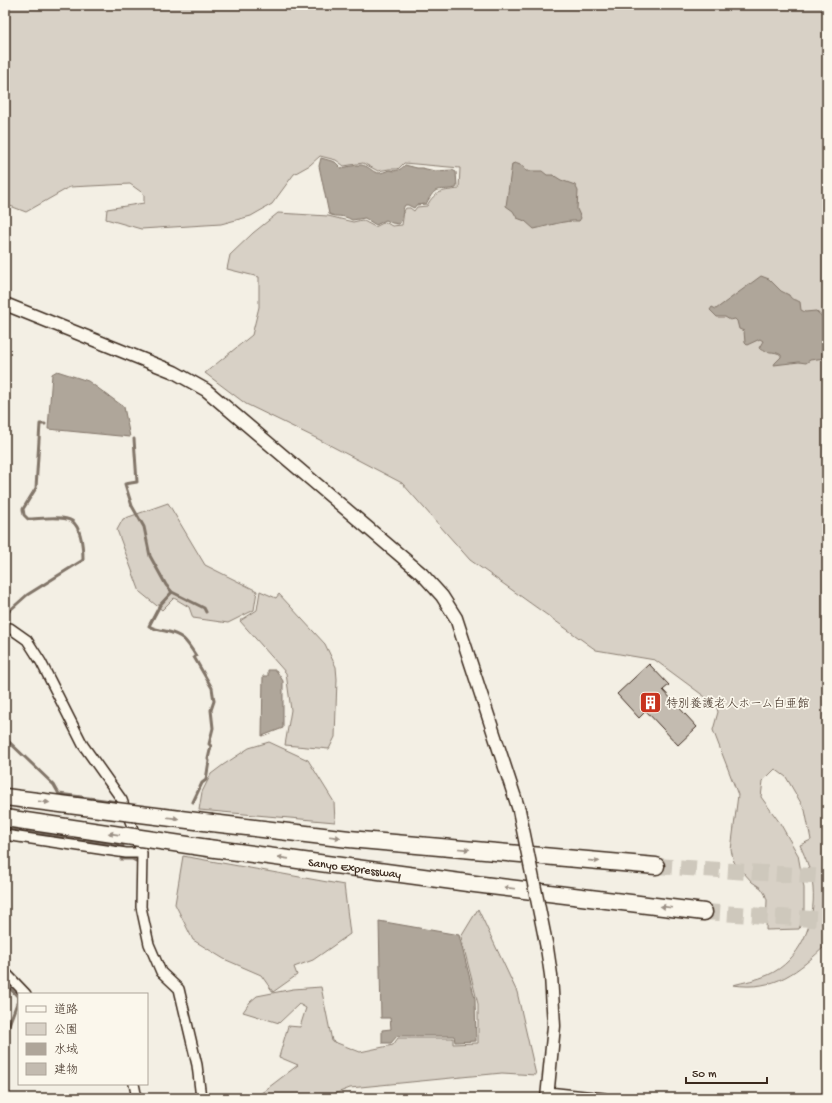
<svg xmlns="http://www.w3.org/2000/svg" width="832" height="1103" font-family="'Gochi Hand','Klee One',sans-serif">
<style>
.green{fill:#d8d1c6;stroke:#8a7e72}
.water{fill:#afa69a;stroke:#817468}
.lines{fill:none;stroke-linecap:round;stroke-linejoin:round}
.stream{stroke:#817468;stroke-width:3}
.building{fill:#c3bbb0;stroke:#3b2a1e}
.highway-tunnel{stroke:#cec8bc;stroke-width:16;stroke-dasharray:16 8;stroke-linecap:butt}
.street-casing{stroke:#3b2a1e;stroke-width:12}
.secondary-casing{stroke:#3b2a1e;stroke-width:15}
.highway-casing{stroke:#3b2a1e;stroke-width:19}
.street{stroke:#fbf7ec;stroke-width:9}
.secondary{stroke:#fbf7ec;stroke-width:12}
.highway{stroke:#fbf7ec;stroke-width:16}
.secondary-bridge-casing{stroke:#3b2a1e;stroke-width:15;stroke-linecap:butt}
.highway-bridge-casing{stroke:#3b2a1e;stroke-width:19;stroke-linecap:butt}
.secondary-bridge{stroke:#fbf7ec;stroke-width:12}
.highway-bridge{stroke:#fbf7ec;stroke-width:16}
.oneway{fill:#9b9085}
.labels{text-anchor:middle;stroke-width:3.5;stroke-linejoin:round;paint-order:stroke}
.poi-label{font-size:12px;fill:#3b2a1e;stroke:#fbf7ec;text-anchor:start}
.street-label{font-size:12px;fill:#3b2a1e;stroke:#fbf7ec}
</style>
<rect width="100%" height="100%" fill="#f3efe4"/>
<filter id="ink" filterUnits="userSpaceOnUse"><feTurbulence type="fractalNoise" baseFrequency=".025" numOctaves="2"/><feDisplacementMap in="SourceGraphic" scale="8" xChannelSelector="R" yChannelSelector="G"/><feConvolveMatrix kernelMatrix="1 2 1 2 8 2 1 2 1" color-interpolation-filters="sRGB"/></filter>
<g filter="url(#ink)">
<!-- green -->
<path class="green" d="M5,5H827V944C798,972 775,991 733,985C744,982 757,980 768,975C800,961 816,922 813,888C812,873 806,859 800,845L811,840L805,810L786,777L775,769L763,781L761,797L780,823L798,855L804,888V913L799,929L766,930L767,900L765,894L761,888L752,882L734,862L731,850L738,795L713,730L718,712L716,705L655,660L596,650L470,560L402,483L318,439L246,404L205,373L252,335L259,307V277L227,269L230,255L253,233L278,213L328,216L353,222L362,220L375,227L385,222L392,226L402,225L404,211L406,208H410L414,211L417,207L427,206C435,190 444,191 459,189L460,168L404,163L398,169H389L378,171L363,163L344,166L336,160L320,156L310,165L294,174L272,204L251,216L221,224L141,229L106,219L107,209L144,203V194L130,184L70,187L26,212L5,204Z
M168,503L205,565L257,591L254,610L228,623L193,618L189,607L174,598L162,610L140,592L117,530L123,519Z
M260,591L276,598L279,594L325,644L336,667L337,679L335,737L329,749L285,745L291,710L286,673L240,621L257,610Z
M269,742L308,760L334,802L335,822L199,810L202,792L211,774L223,765L249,748Z
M183,856L344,885L350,934L313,960L294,967L297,975L273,992L261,975L224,959L193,940L175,904Z
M478,909L517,992L536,1075L502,1073L350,1088L334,1094L330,1098H256L260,1094L298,1065L279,1057L288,1026L300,1027L306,1008L299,1004L279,1023L243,1012L250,1002L257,996L293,989L321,987L332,1041L360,1052L393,1045L398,1038H453V1044L478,1043V1004L461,937Z"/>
<!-- water -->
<path class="water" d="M321,158L335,162L341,168C347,167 355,165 361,165C374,167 372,178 389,170C397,172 400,170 405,165L417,168H422L435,171L452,170L456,172L457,186L456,188C436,192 437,184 426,204L416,205L414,208L408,205H405C401,211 404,219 399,224L392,223L386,220L376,225L365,218L352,220C342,214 337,218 329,214L319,166Z
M515,163L523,166L526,171H542L547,175H553L561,180L575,185L578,191L577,209L581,218L579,221C564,220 549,226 534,229L525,221L517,218L513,211L506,206L512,164Z
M761,276L769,279L781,291L789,295C792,301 795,299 800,302L801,310L805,312L816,311L826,320L825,333L827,348L825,358L810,360L806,363L799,362L774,365L775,363L781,357V355C775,350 764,354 759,348L763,341L760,339L747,345L745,343L744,331L739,329L737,321L735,319L730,320L725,317H717L710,310L712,307L716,309Z
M57,371L88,381L124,407L130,437L48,429L52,374Z
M268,670H276L283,681V728L262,736L263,676H268Z
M379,921L459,935L475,999L476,1041L455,1042L454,1036H397L391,1043H382V1030L391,1029L390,1018H381Z"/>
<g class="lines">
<!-- stream -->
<path class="stream" d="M134,439L137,482L125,484L132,506L144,527L150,556L166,585L172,592L204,608L206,612
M172,592L160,605L149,626C154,629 159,630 165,631C183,635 186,640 196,656L194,657L212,688L214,701L211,710L213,728L209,744L211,746L208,759L209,761L206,780L202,783L193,802
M8,612L27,595L83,560C83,549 82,529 72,521C62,515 39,519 28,519L24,515L23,509L36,488L40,424H45
M5,738L54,785L59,794L118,802
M5,829L123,846
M121,859H132L136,861
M5,983L19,998
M5,1035L19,998"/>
</g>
<!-- building -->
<path class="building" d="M649,664L669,685L663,690L697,727L678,745L646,711L639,718L617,694Z"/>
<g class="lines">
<!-- highway-tunnel -->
<path class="highway-tunnel" d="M656,866L827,877
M704,912L827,920"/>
<defs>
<path id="street" d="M5,629L10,628L27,640L41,662L83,745L122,800L142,853L141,907L149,944L161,972L179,989L197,1065L201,1098
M5,835L126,853H142
M5,972L26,994
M134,1084L137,1098
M548,1092L604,1098"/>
<path id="secondary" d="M5,304L174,372L206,390L422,574L442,596L456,618L519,810
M547,948L551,975L554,1026L547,1098"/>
<g id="highway">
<path d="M212,823L349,839L656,866"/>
<path id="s1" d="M208,848L475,884L704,912"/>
</g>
</defs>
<!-- street casing -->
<use href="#street" class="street-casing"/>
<!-- secondary casing -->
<use href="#secondary" class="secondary-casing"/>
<!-- highway casing -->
<use href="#highway" class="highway-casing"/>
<!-- street -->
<use href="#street" class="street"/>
<!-- secondary -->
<use href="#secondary" class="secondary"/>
<!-- highway -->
<use href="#highway" class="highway"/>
<defs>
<path id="secondary-bridge" d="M519,810L547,948"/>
<path id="highway-bridge" d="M5,797L212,823
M5,818L208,848"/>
</defs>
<!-- secondary-bridge casing -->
<use href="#secondary-bridge" class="secondary-bridge-casing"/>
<!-- highway-bridge casing -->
<use href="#highway-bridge" class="highway-bridge-casing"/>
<!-- secondary-bridge -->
<use href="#secondary-bridge" class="secondary-bridge"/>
<!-- highway-bridge -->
<use href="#highway-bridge" class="highway-bridge"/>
</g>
<!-- one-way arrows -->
<defs><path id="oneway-solid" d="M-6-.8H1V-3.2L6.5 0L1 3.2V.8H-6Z"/></defs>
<g class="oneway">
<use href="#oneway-solid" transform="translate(44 802) rotate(7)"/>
<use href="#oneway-solid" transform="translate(173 818) rotate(7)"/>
<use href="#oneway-solid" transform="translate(114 834) rotate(-172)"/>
<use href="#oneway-solid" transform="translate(335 837) rotate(7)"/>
<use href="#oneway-solid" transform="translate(464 849) rotate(5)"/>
<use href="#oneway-solid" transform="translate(283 858) rotate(-172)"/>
<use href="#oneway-solid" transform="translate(594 861) rotate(5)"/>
<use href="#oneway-solid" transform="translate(509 888) rotate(-173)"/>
<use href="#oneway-solid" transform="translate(666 907) rotate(-173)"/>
</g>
</g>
<!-- icons -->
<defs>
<symbol id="building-square" viewBox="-11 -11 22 22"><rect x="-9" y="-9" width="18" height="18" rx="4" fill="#c8321e" stroke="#fbf7ec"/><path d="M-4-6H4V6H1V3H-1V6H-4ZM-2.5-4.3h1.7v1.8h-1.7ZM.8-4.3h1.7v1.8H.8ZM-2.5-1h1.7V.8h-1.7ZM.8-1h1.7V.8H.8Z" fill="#fff"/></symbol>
</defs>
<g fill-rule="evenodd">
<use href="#building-square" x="638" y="690" width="25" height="25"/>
</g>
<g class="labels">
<!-- poi labels -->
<g class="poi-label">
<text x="666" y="707">特別養護老人ホーム白亜館</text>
</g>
<!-- street labels -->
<g class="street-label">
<text dy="4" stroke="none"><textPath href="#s1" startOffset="148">Sanyo Expressway</textPath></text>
</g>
</g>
<!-- margin -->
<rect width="832" height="1103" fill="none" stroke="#fbf7ec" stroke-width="20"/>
<rect x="10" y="10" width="812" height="1083" fill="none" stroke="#3b2a1e" stroke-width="1.5" filter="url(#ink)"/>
<!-- legend -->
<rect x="18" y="993" width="130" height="92" fill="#fbf7ec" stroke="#aea59a"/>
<rect x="26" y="1006" width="20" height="6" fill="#fbf7ec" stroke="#aea59a"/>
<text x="54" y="1013" font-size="12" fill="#3b2a1e">道路</text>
<rect x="26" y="1023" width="20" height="12" fill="#d8d1c6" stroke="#aea59a"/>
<text x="54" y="1033" font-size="12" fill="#3b2a1e">公園</text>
<rect x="26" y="1043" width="20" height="12" fill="#afa69a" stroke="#aea59a"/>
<text x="54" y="1053" font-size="12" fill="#3b2a1e">水域</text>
<rect x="26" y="1063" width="20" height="12" fill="#c3bbb0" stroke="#aea59a"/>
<text x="54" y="1073" font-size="12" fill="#3b2a1e">建物</text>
<!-- scale -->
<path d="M686 1077v6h81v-6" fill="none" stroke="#3b2a1e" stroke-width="2"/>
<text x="692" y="1077" font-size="12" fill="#3b2a1e" stroke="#fbf7ec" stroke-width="3" paint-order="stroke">50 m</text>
</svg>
